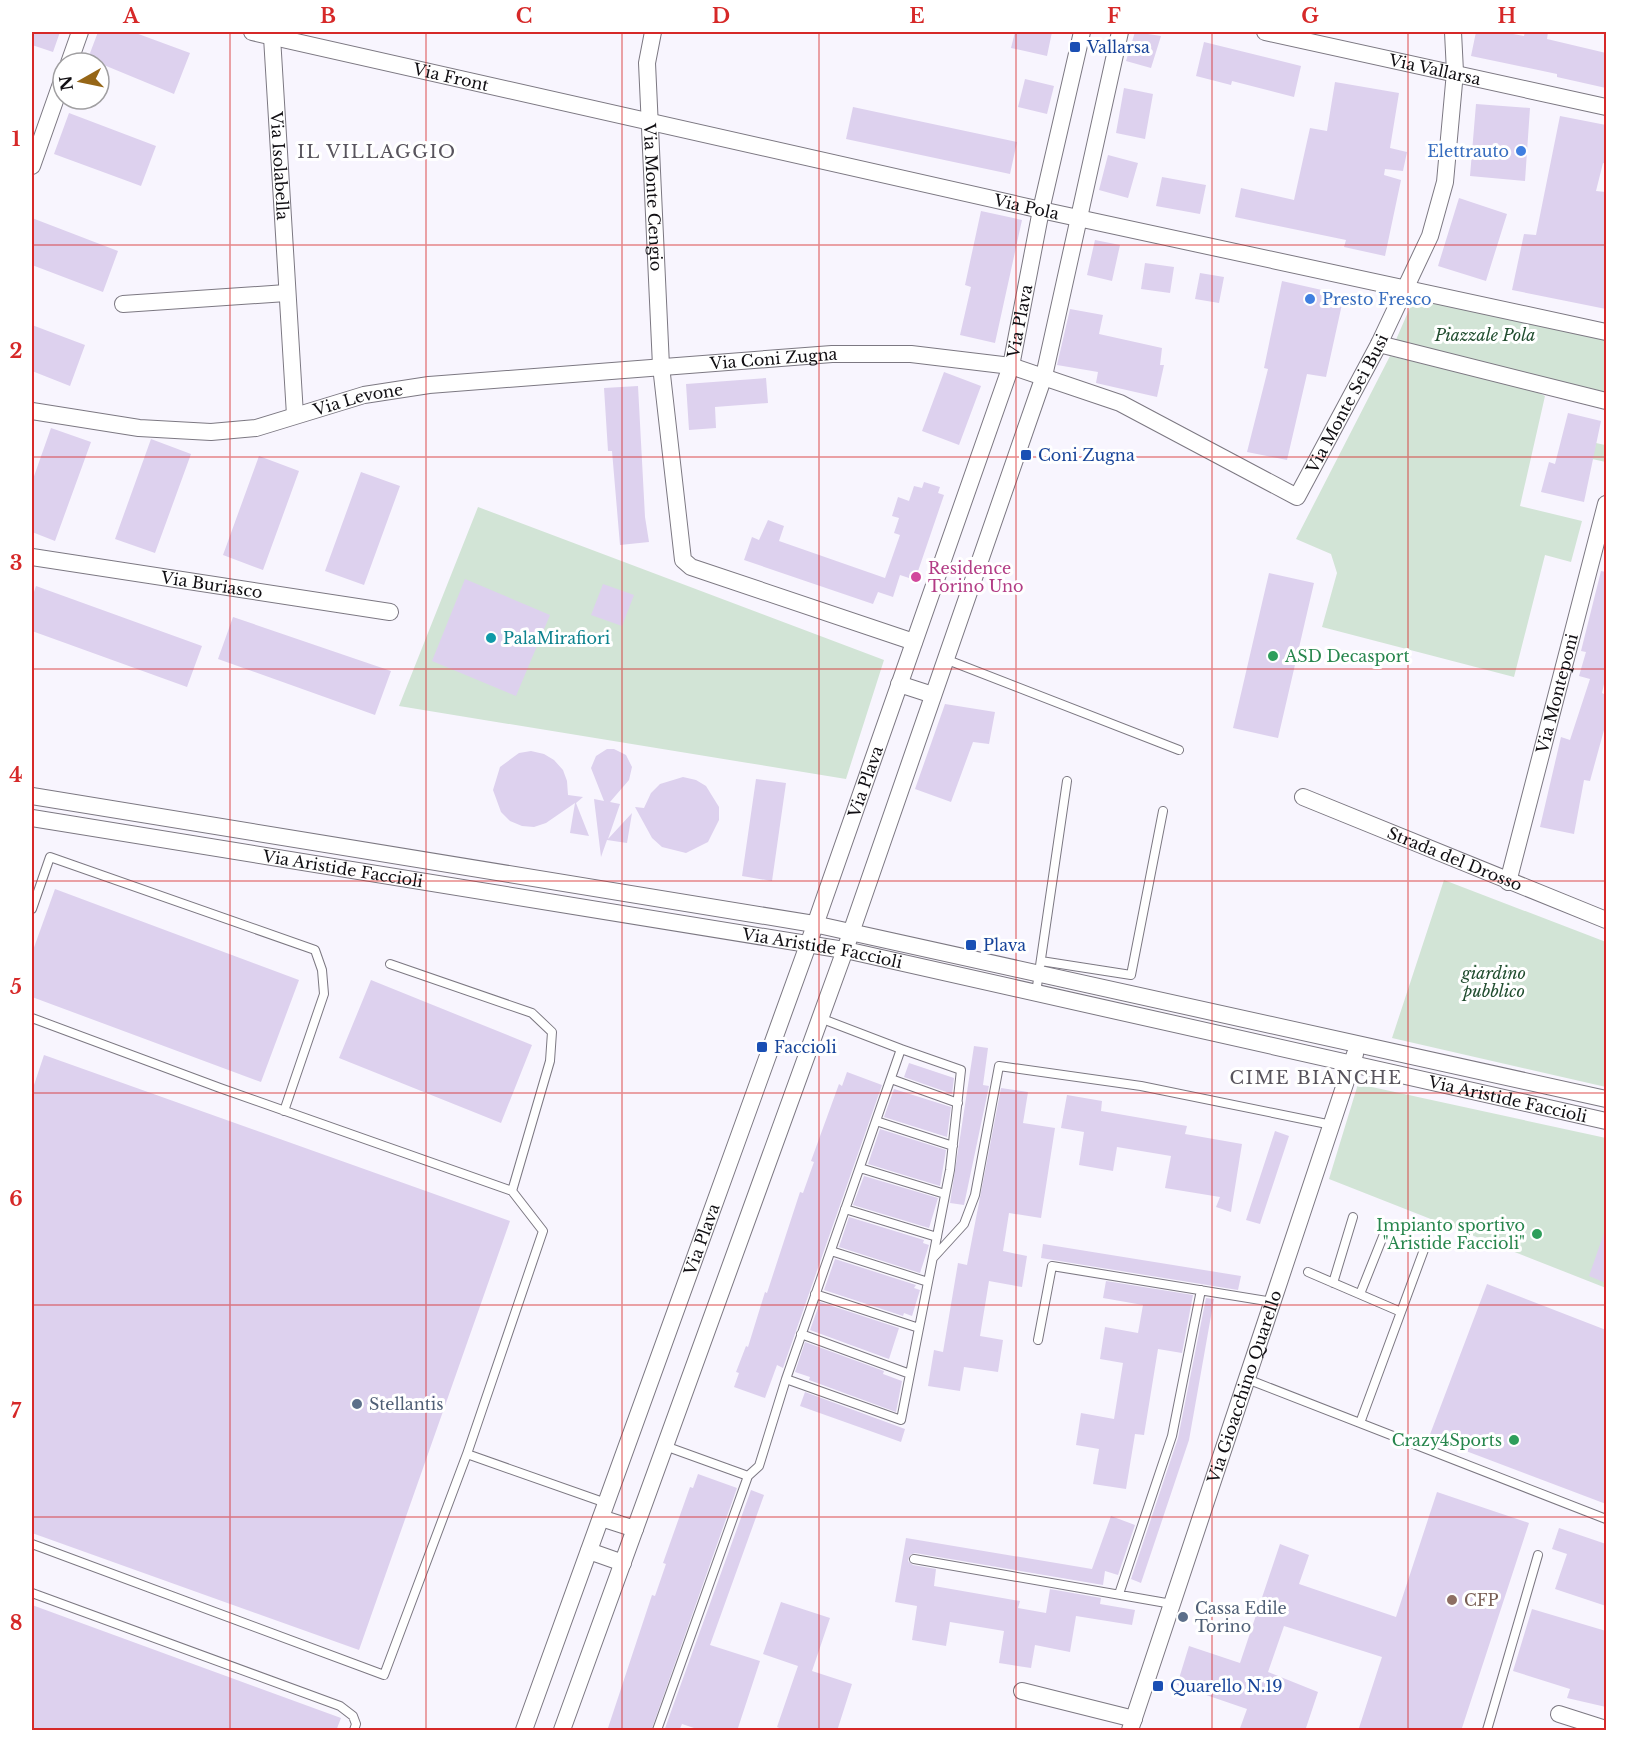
<svg xmlns="http://www.w3.org/2000/svg" width="1638" height="1762" font-family="'Libre Baskerville',serif">
<style>
.green{fill:#d2e4d6}
.building{fill:#ddd1ee}
.lines{fill:none;stroke-linecap:round;stroke-linejoin:round}
.lane-casing{stroke:#7c7882;stroke-width:10}
.street-casing{stroke:#7c7882;stroke-width:18}
.lane{stroke:#fff;stroke-width:8}
.street{stroke:#fff;stroke-width:16}
.grid{fill:none;stroke:#d62828;stroke-width:1.5;stroke-opacity:0.55}
.transit-dot{fill:#1a4fb4;stroke:#fff;stroke-width:2}
.shop-dot{fill:#3f7fe0;stroke:#fff;stroke-width:2}
.hotel-dot{fill:#d1479c;stroke:#fff;stroke-width:2}
.culture-dot{fill:#0f9aa8;stroke:#fff;stroke-width:2}
.leisure-dot{fill:#2e9e5b;stroke:#fff;stroke-width:2}
.service-dot{fill:#5c6f8a;stroke:#fff;stroke-width:2}
.education-dot{fill:#8d6e63;stroke:#fff;stroke-width:2}
.labels{text-anchor:middle;stroke-width:6;stroke-linejoin:round;paint-order:stroke}
.transit-label{font-size:16px;fill:#164399;stroke:#fff;text-anchor:start}
.street-label{font-size:16px;fill:#110f13;stroke:#fff}
.shop-label{font-size:16px;fill:#366cbe;stroke:#fff;text-anchor:end}
.park-label{font-size:16px;font-style:italic;fill:#214d2f;stroke:#fff}
.hotel-label{font-size:16px;fill:#b23c85;stroke:#fff;text-anchor:start}
.culture-label{font-size:16px;fill:#0d838f;stroke:#fff;text-anchor:start}
.leisure-label{font-size:16px;fill:#27864d;stroke:#fff;text-anchor:end}
.service-label{font-size:16px;fill:#4e5e75;stroke:#fff;text-anchor:start}
.education-label{font-size:16px;fill:#785e54;stroke:#fff;text-anchor:start}
.neighbourhood-label{font-size:18px;letter-spacing:1.5px;fill:#58545d;stroke:#fff}
.neatline{fill:none;stroke:#d62828;stroke-width:2}
.grid-label{font-size:20px;text-anchor:middle;font-weight:bold;fill:#d62828}
</style>
<rect width="100%" height="100%" fill="#f8f5fe"/>
<!-- green -->
<path class="green" d="M1415,296L1606,335V392L1395,342Z
M1390,356L1533,390L1545,396L1520,506L1582,521L1571,562L1545,555L1514,677L1322,627L1337,573L1331,554L1296,539Z
M1596,443L1605,445L1606,443V462L1592,459Z
M478,507L884,660L846,779L399,706Z
M1444,880L1606,942V1087L1392,1038Z
M1358,1084L1606,1138V1288L1329,1179Z"/>
<!-- building -->
<path class="building" d="M32,32H60L53,52L32,45Z
M98,32H133L190,53L174,94L99,63L87,61Z
M1015,32H1052L1047,56L1011,48Z
M1135,32L1161,36L1151,68L1126,61Z
M1476,32H1502L1524,36L1525,32H1548L1547,39L1606,53V88L1557,77V74L1471,56Z
M1204,42L1301,66L1294,97L1232,81L1231,85L1196,76Z
M1025,79L1054,86L1047,114L1018,107Z
M1335,82L1399,93L1390,148L1407,152L1403,171L1385,169L1384,175L1401,180L1385,256L1344,247L1346,240L1235,217L1241,188L1294,200L1310,128L1327,131Z
M1124,88L1153,94L1145,139L1116,133Z
M1476,104L1530,108L1525,181L1470,176Z
M853,107L1017,142L1010,174L846,139Z
M69,113L156,146L141,186L54,154Z
M1560,116L1606,125V164L1603,163L1596,191L1606,192V309L1512,290L1524,234L1536,235Z
M1108,155L1138,163L1128,198L1099,190Z
M1162,177L1206,185L1200,214L1156,206Z
M1459,198L1507,214L1486,281L1438,266Z
M981,211L1022,220L995,343L960,335L971,287L965,285Z
M32,218L118,251L103,292L32,265Z
M1095,240L1120,245L1112,281L1087,275Z
M1145,263L1174,267L1170,293L1141,289Z
M1200,273L1224,277L1219,303L1195,299Z
M1282,281L1344,295L1326,377L1307,374L1287,460L1247,452L1268,369L1264,368Z
M1070,309L1103,315L1099,334L1162,348L1160,365H1164L1157,397L1096,383L1098,372L1057,365Z
M32,325L85,345L70,386L32,371Z
M944,372L981,386L959,445L922,431Z
M766,378L768,403L715,407L716,428L689,430L686,384Z
M638,386L645,517L649,542L620,545L612,451H608L604,388Z
M1568,413L1601,421L1584,502L1541,492L1549,462L1555,464Z
M51,428L91,442L55,541L32,532V482Z
M151,439L191,454L155,553L115,539Z
M259,456L299,471L263,570L223,555Z
M361,472L400,486L364,585L325,571Z
M924,482L940,487L938,493L944,495L915,580L900,575L893,597L878,592L873,604L744,560L752,537L759,540L768,520L784,526L779,541L885,578L900,535L894,533L899,518L892,516L898,497L909,501L914,486L922,488Z
M1601,571L1606,572V675L1602,693L1606,695V731L1604,730L1590,781L1584,780L1574,834L1540,827L1561,737L1570,740L1590,679L1579,676L1586,652L1581,651Z
M1269,573L1314,583L1278,738L1233,728Z
M465,579L550,615L516,696L432,661Z
M603,584L634,595L622,626L591,615Z
M36,586L202,646L187,687L32,631V598Z
M233,617L391,671L375,715L218,659Z
M945,704L995,712L989,744L973,742L951,802L915,789Z
M607,749H614L626,755L632,767L629,780L610,802L620,804L608,839L632,813L627,843L607,840L601,857L594,799L604,801L591,768L596,756Z
M531,751L544,754L554,760L563,770L567,781L568,795L583,797L576,803L589,836L570,833L575,803L546,823L534,827L522,826L510,821L501,812L493,790L500,767L519,753Z
M683,777L696,780L706,786L719,807V820L708,842L686,853L662,847L652,838L635,807L644,808L651,793L660,784Z
M756,779L786,783L772,881L742,876Z
M55,889L299,980L261,1082L32,997V953Z
M371,980L532,1045L501,1123L339,1058Z
M974,1046L988,1048L983,1085L989,1086L964,1205L950,1203Z
M44,1055L510,1221L359,1650L32,1533V1091Z
M909,1063L954,1078L952,1094L904,1077Z
M847,1072L882,1085L783,1368L777,1365L765,1398L734,1387L739,1373L736,1372L746,1346L748,1347L765,1292L767,1293L800,1192L803,1193L814,1162L811,1161L839,1084L842,1086Z
M1001,1088L1028,1092L1023,1123L1055,1128L1041,1218L1009,1213L1003,1251L1027,1256L1022,1287L989,1281L980,1336L1003,1340L998,1372L964,1367L960,1391L928,1386L934,1350L943,1352L958,1263L967,1265Z
M894,1089L951,1107L947,1137L884,1117Z
M1067,1095L1102,1101L1101,1111L1187,1126L1185,1134L1242,1144L1231,1212L1216,1207L1220,1197L1165,1188L1171,1156L1117,1147L1113,1171L1079,1165L1084,1132L1061,1128Z
M880,1129L946,1150L940,1186L868,1164Z
M1275,1131L1289,1136L1260,1224L1246,1220Z
M864,1176L938,1198L929,1228L853,1205Z
M849,1217L924,1240L923,1243L929,1245L920,1273L839,1247Z
M1604,1233H1606V1283L1589,1276Z
M1043,1244L1241,1276L1238,1290L1041,1258Z
M835,1259L916,1285L914,1288L920,1290L912,1316L904,1313L903,1316L824,1290Z
M1106,1281L1193,1295L1182,1353L1158,1349L1144,1435L1135,1434L1126,1489L1093,1484L1099,1449L1076,1445L1081,1413L1114,1419L1123,1363L1100,1359L1105,1327L1138,1333L1143,1305L1103,1298Z
M1487,1284L1606,1330V1504L1429,1437Z
M1206,1298L1214,1299L1189,1440L1141,1583L1131,1579L1178,1438Z
M820,1302L899,1328L889,1359L810,1330Z
M805,1342L884,1371L883,1374L902,1381L896,1412L809,1380L810,1377L795,1372Z
M805,1392L905,1429L901,1442L800,1406Z
M698,1474L737,1488L651,1731H607L652,1595L655,1596L666,1564L663,1563L690,1487L693,1488Z
M751,1490L764,1495L710,1645L760,1661L737,1731H703L682,1724L679,1731H664Z
M1437,1492L1529,1523L1461,1731H1358L1382,1657L1284,1626L1268,1672L1318,1692L1305,1731H1239L1247,1709L1177,1685L1189,1646L1240,1663L1280,1544L1309,1555L1299,1584L1396,1617Z
M1111,1516L1135,1525L1118,1575L1105,1571L1103,1585L915,1553L910,1555L908,1561L913,1565L936,1569L934,1586L1020,1601L1018,1608L1046,1613L1050,1589L1101,1598L1100,1604L1135,1610L1132,1625L1076,1616L1070,1652L1035,1645L1031,1668L999,1663L1004,1631L950,1622L946,1646L912,1640L917,1606L895,1602L906,1538L1092,1569Z
M1559,1528L1606,1544V1606L1555,1589L1567,1554L1552,1549Z
M781,1602L830,1618L812,1671L852,1684L837,1731H787L777,1727L798,1666L763,1654Z
M32,1605L341,1718L336,1731H32Z
M1532,1609L1606,1631V1707L1567,1698L1570,1689L1513,1671Z"/>
<g class="lines">
<defs>
<path id="lane" d="M945,659L1179,750
M32,909L50,857L315,950L322,970L324,994L284,1111
M1041,961L1131,975L1163,811
M390,964L532,1013L552,1032L550,1061L512,1191
M1036,993L1067,781
M32,1018L220,1088L512,1191L543,1231L467,1454L606,1503
M891,1079L958,1103
M876,1121L953,1146
M860,1168L945,1194
M845,1209L937,1237
M831,1251L928,1282
M933,1258L964,1224L975,1195L999,1066L1141,1086L1332,1125
M1308,1272L1401,1312
M1333,1283L1353,1217
M815,1294L919,1328
M1360,1294L1386,1229
M801,1334L910,1374
M1038,1340L1052,1266L1273,1302
M786,1379L901,1420L950,1170L961,1070L901,1049
M1247,1379L1606,1519
M1360,1423L1425,1247
M665,1446L748,1476L759,1466L786,1379L901,1049L820,1018
M32,1544L384,1675L467,1454
M914,1559L1172,1604
M32,1593L340,1706L353,1716L356,1724L354,1730
M1119,1594L1172,1436L1201,1290
M657,1730L748,1476
M1487,1730L1538,1555"/>
<g id="street">
<path id="s1" d="M252,32L1041,210L1606,332"/>
<path id="s2" d="M653,32L647,63L661,366L683,560L691,567L914,642"/>
<path id="s3" d="M1265,32L1606,107"/>
<path id="s4" d="M272,37L295,415"/>
<path d="M69,63L80,32"/>
<path d="M32,166L63,78"/>
<path d="M123,304L286,293"/>
<path d="M1379,344L1606,401"/>
<path id="s5" d="M32,411L139,428L211,432L256,428L364,395L429,385L832,354H911L1011,366L1120,403L1297,497L1379,344L1430,236L1445,182L1455,72L1453,32"/>
<path id="s6" d="M32,557L390,612"/>
<path d="M899,684L933,695"/>
<path d="M32,796L814,924L1606,1099"/>
<path id="s7" d="M1303,797L1606,920"/>
<path id="s8" d="M32,818L850,951L1606,1121"/>
<path id="s9" d="M1508,882L1606,504"/>
<path d="M601,1518L635,1529"/>
<path d="M589,1551L623,1563"/>
<path d="M1022,1691L1134,1719"/>
<path d="M1559,1714L1606,1729"/>
<path id="s10" d="M524,1730L808,945L1011,366L1041,210L1082,32"/>
<path d="M562,1730L845,950L1044,376L1120,32"/>
<path id="s11" d="M1130,1730L1355,1054"/>
</g>
</defs>
<!-- lane casing -->
<use href="#lane" class="lane-casing"/>
<!-- street casing -->
<use href="#street" class="street-casing"/>
<!-- lane -->
<use href="#lane" class="lane"/>
<!-- street -->
<use href="#street" class="street"/>
</g>
<!-- grid -->
<path class="grid" d="M230,32V1730M426,32V1730M622,32V1730M819,32V1730M1016,32V1730M1212,32V1730M1408,32V1730M32,245H1606M32,457H1606M32,669H1606M32,881H1606M32,1093H1606M32,1305H1606M32,1517H1606"/>
<!-- markers -->
<g class="transit-dot">
<rect x="1069" y="41" width="12" height="12" rx="3"/>
<rect x="1020" y="449" width="12" height="12" rx="3"/>
<rect x="965" y="939" width="12" height="12" rx="3"/>
<rect x="756" y="1041" width="12" height="12" rx="3"/>
<rect x="1152" y="1680" width="12" height="12" rx="3"/>
</g>
<g class="shop-dot">
<circle cx="1521" cy="151" r="6"/>
<circle cx="1310" cy="299" r="6"/>
</g>
<circle class="hotel-dot" cx="916" cy="577" r="6"/>
<circle class="culture-dot" cx="491" cy="638" r="6"/>
<g class="leisure-dot">
<circle cx="1273" cy="656" r="6"/>
<circle cx="1537" cy="1234" r="6"/>
<circle cx="1514" cy="1440" r="6"/>
</g>
<g class="service-dot">
<circle cx="357" cy="1404" r="6"/>
<circle cx="1183" cy="1617" r="6"/>
</g>
<circle class="education-dot" cx="1452" cy="1600" r="6"/>
<g class="labels">
<!-- transit labels -->
<g class="transit-label">
<text x="1087" y="53">Vallarsa</text>
<text x="1038" y="461">Coni Zugna</text>
<text x="983" y="951">Plava</text>
<text x="774" y="1053">Faccioli</text>
<text x="1170" y="1692">Quarello N.19</text>
</g>
<!-- street labels -->
<g class="street-label">
<text dy="6" stroke="none"><textPath href="#s3" startOffset="174">Via Vallarsa</textPath></text>
<text dy="6" stroke="none"><textPath href="#s1" startOffset="204">Via Front</textPath></text>
<text dy="6" stroke="none"><textPath href="#s4" startOffset="129">Via Isolabella</textPath></text>
<text dy="6" stroke="none"><textPath href="#s2" startOffset="166">Via Monte Cengio</textPath></text>
<text dy="6" stroke="none"><textPath href="#s1" startOffset="794">Via Pola</textPath></text>
<text dy="6" stroke="none"><textPath href="#s10" startOffset="1494">Via Plava</textPath></text>
<text dy="6" stroke="none"><textPath href="#s5" startOffset="750">Via Coni Zugna</textPath></text>
<text dy="6" stroke="none"><textPath href="#s5" startOffset="332">Via Levone</textPath></text>
<text dy="6" stroke="none"><textPath href="#s5" startOffset="1410">Via Monte Sei Busi</textPath></text>
<text dy="6" stroke="none"><textPath href="#s6" startOffset="182">Via Buriasco</textPath></text>
<text dy="6" stroke="none"><textPath href="#s9" startOffset="195">Via Monteponi</textPath></text>
<text dy="6" stroke="none"><textPath href="#s10" startOffset="1008">Via Plava</textPath></text>
<text dy="6" stroke="none"><textPath href="#s7" startOffset="164">Strada del Drosso</textPath></text>
<text dy="6" stroke="none"><textPath href="#s8" startOffset="315">Via Aristide Faccioli</textPath></text>
<text dy="6" stroke="none"><textPath href="#s8" startOffset="801">Via Aristide Faccioli</textPath></text>
<text dy="6" stroke="none"><textPath href="#s8" startOffset="1503">Via Aristide Faccioli</textPath></text>
<text dy="6" stroke="none"><textPath href="#s10" startOffset="522">Via Plava</textPath></text>
<text dy="6" stroke="none"><textPath href="#s11" startOffset="362">Via Gioacchino Quarello</textPath></text>
</g>
<!-- shop labels -->
<g class="shop-label">
<text x="1509" y="157">Elettrauto</text>
<text x="1322" y="305" text-anchor="start">Presto Fresco</text>
</g>
<!-- park labels -->
<g class="park-label">
<text x="1485" y="341">Piazzale Pola</text>
<text x="1494" y="979">giardino<tspan x="1494" dy="18">pubblico</tspan></text>
</g>
<!-- hotel labels -->
<g class="hotel-label">
<text x="928" y="574">Residence<tspan x="928" dy="18">Torino Uno</tspan></text>
</g>
<!-- culture labels -->
<g class="culture-label">
<text x="503" y="644">PalaMirafiori</text>
</g>
<!-- leisure labels -->
<g class="leisure-label">
<text x="1285" y="662" text-anchor="start">ASD Decasport</text>
<text x="1525" y="1231">Impianto sportivo<tspan x="1525" dy="18">"Aristide Faccioli"</tspan></text>
<text x="1502" y="1446">Crazy4Sports</text>
</g>
<!-- service labels -->
<g class="service-label">
<text x="369" y="1410">Stellantis</text>
<text x="1195" y="1614">Cassa Edile<tspan x="1195" dy="18">Torino</tspan></text>
</g>
<!-- education labels -->
<g class="education-label">
<text x="1464" y="1606">CFP</text>
</g>
<!-- neighbourhood labels -->
<g class="neighbourhood-label">
<text x="377" y="158">IL VILLAGGIO</text>
<text x="1316" y="1084">CIME BIANCHE</text>
</g>
</g>
<!-- border -->
<rect width="1638" height="1762" fill="none" stroke="#ffffff" stroke-width="66"/>
<!-- north arrow -->
<g transform="translate(81 81) rotate(261)"><circle r="28" fill="#ffffff" stroke="#a09fa1" stroke-width="1.5"/>
<path d="M0-4.5L10 22L0 15L-10 22Z" fill="#966617"/>
<text y="-9" font-size="16" font-weight="bold" text-anchor="middle" fill="#110f13">N</text>
</g>
<rect x="33" y="33" width="1572" height="1696" class="neatline"/>
<g class="grid-label">
<text x="131" y="23">A</text>
<text x="328" y="23">B</text>
<text x="524" y="23">C</text>
<text x="721" y="23">D</text>
<text x="917" y="23">E</text>
<text x="1114" y="23">F</text>
<text x="1310" y="23">G</text>
<text x="1507" y="23">H</text>
<text x="16" y="146">1</text>
<text x="16" y="358">2</text>
<text x="16" y="570">3</text>
<text x="16" y="782">4</text>
<text x="16" y="994">5</text>
<text x="16" y="1206">6</text>
<text x="16" y="1418">7</text>
<text x="16" y="1630">8</text>
</g>
</svg>
